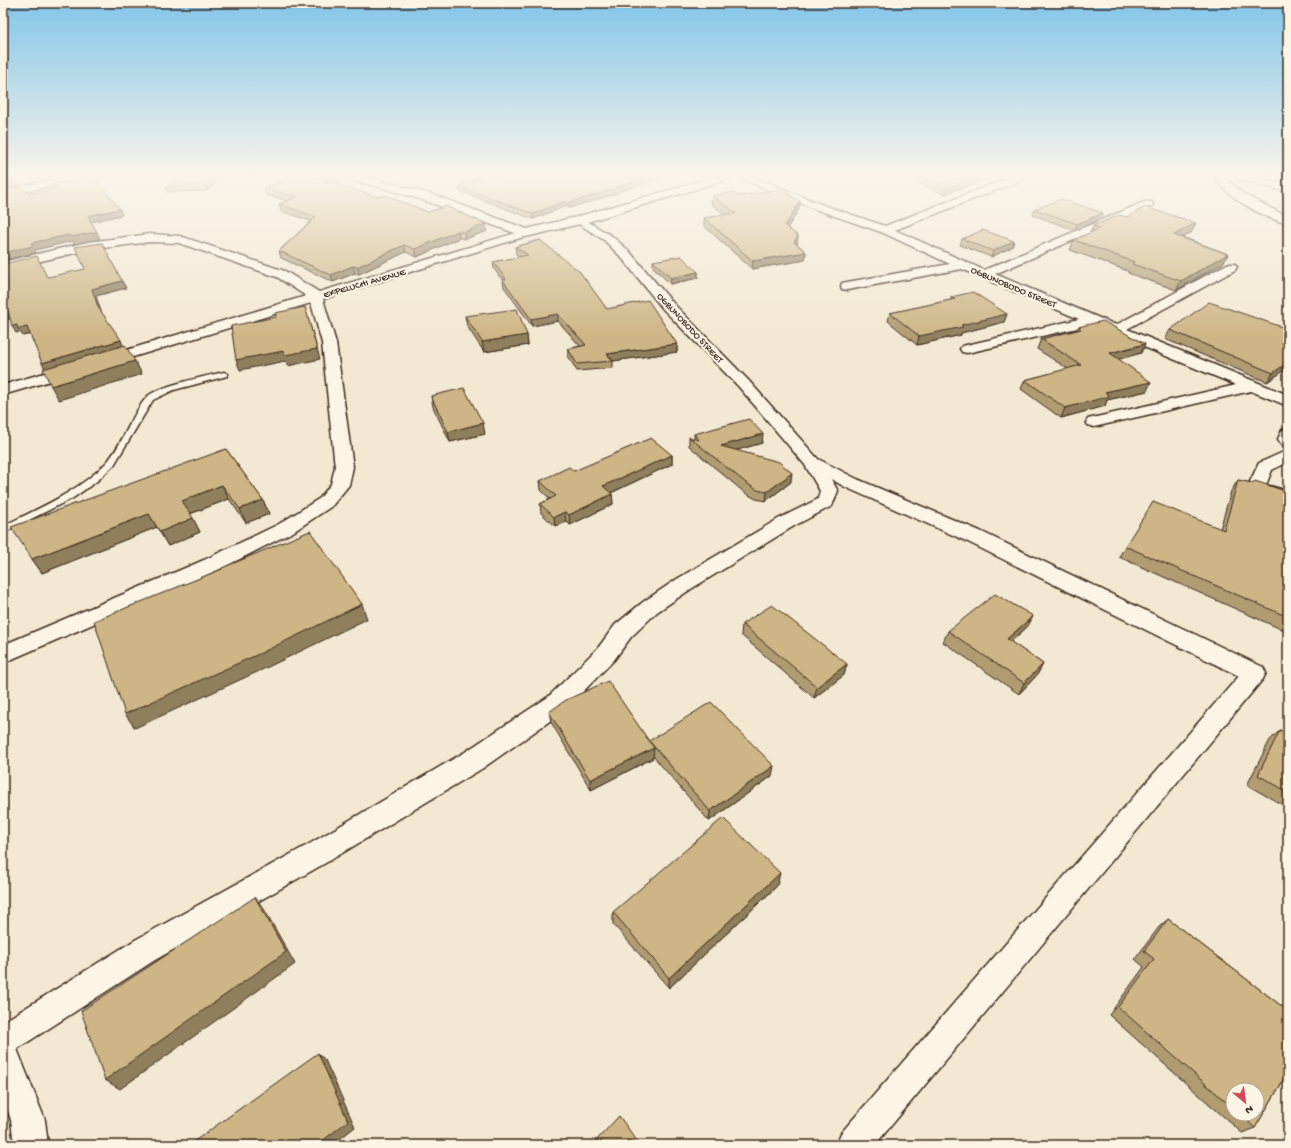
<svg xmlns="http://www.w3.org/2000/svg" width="1291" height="1148" font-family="'Gochi Hand',sans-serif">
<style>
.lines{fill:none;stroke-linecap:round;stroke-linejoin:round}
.service-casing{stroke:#3b2a1e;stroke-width:3}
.minor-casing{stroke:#3b2a1e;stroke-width:3}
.tertiary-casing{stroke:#3b2a1e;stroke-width:3}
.service{fill:#fcf5e5;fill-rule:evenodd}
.minor{fill:#fcf5e5;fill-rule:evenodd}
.tertiary{fill:#fcf5e5;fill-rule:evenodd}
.wall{fill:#b19c72;stroke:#3b2a1e;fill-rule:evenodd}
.shaded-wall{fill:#907f5d;stroke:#3b2a1e}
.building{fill:#ceb585;stroke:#3b2a1e}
.labels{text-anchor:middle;stroke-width:4;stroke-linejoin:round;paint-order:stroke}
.far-street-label{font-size:10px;fill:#3b2a1e;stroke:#fcf5e5}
</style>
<rect width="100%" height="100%" fill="#f3e8d2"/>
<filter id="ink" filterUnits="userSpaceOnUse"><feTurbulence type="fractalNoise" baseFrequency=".025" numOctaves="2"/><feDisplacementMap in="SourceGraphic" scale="8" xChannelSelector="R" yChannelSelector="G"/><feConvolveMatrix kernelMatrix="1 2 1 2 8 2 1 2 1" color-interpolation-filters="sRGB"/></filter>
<g filter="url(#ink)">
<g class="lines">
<defs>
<path id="service" d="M224,372L228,374L227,376L174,390L153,400L114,465L97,481L73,498L3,533V526C39,508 78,492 106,463C122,446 131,416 146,398C156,386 208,376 224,372Z"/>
<path id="minor" d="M66,177H85L80,180L3,196V190Z
M741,177H754L823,205L885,226L1011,177H1025L1024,179L895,230L984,270L1144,202H1152L1153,204L1152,206L995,274L1116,325L1227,264H1235L1237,267L1235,270L1127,329L1288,395V406L1251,391L1094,427L1088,425L1086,422L1088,419L1236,385L1091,325L967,353L962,352L960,349L962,346L1079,319L962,269L847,290L842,289L841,286L842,283L847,282L950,264L881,232L815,209L742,179Z
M1214,177H1224L1245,195L1288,217V224C1264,218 1228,198 1214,177Z
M1237,177H1253L1288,186V192L1238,179Z
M580,217L612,236L629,251L673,303L749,381L818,459L857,479L980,531L1263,667L1266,673L1263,679L875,1145H836L841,1133L1239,676L966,541L845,487L831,479L838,491L832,506L794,526L691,589L657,612L631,637L614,660L564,711L483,768L329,861L155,960L17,1049L45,1120L48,1145H14L11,1120L3,1097V1022L135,940L311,843L465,752L548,697L598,648L615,625L643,602L677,579L780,518L818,499L820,491L805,465L739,387L663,309L621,257L604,240L576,222L574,220L576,218Z
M526,230L530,231L532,233L530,235L323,299L336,343L353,467L349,485L332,506L293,532L218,570L3,663V645L204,560L279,524L320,498L331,484L335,467L322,343L311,303L110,364L105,365L100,364L98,361L100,358L306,296L277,277L179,243L150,242L88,250L3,270V262L88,242L150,234L180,236L285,271L319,292Z
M72,365L77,367L80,370L77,373L3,395V385Z
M1288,429V446L1282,445L1278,439L1282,430Z
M1288,450V462L1272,470L1266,485L1288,491V503L1250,492L1247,488L1259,463Z"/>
<path id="tertiary" d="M344,177H364L390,183L431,194L527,229L576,217L714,177H731L729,179L584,223L526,237L423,200L383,188L346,179Z"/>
</defs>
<!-- service casing -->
<use href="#service" class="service-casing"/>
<!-- minor casing -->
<use href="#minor" class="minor-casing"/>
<!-- tertiary casing -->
<use href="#tertiary" class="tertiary-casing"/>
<!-- service -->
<use href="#service" class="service"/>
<!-- minor -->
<use href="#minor" class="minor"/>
<!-- tertiary -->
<use href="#tertiary" class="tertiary"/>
</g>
<!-- wall -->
<path class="wall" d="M293,177H343L344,179L333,184L377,197L428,212L487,231L465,239L459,238L417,257L406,252L359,274L355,273L333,282L281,258L279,251L311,221L281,211L279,204L288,201L266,195L264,188Z
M472,177H663L618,192V193L569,208L566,206L533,219L459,191V186L478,179Z
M904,177H996L944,194Z
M1284,177H1288V181L1282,180Z
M218,180L208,191L167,192L165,187Z
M712,196H739L800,201L799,209L787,228L798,236L797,244L806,252L805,260L752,269L704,226V218L726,215L711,204Z
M1035,209L1101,219L1075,230L1033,215Z
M1127,217L1192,232L1182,237L1228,254L1223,263L1176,290L1128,273V271L1070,250L1074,240L1090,233L1093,226Z
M962,239L1014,241L1012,247L991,257L960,245Z
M540,240L607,309L677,344V352L613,361V368L577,371L568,356V349L580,346L558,321L532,326L504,287L503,281L494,269L493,262L520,257L516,254L515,247Z
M653,261L698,272V278L670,284L653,267Z
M951,297L1007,314L1004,322L961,333V335L917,345L888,321L890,313L951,300Z
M465,316L527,335L528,345L484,352L467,326Z
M1288,324V368L1267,382L1165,339L1170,330L1282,327Z
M1078,327L1141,353L1118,359L1147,391L1107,400L1105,406L1061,418L1021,389L1025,380L1068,369L1037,349L1041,339L1077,330Z
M431,396L485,434L450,442L433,407Z
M694,434L762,443L737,450L791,482L766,501L756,499L745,493L689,446V437L694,439Z
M226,449L263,500L269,514L246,523L229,499L190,514L200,532L168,546L157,527L42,573L32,559Z
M672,455V464L611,493L612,494L613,504L570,525L566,521L555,526L541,513L540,504L550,499L541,490L540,481L574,471Z
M1238,480L1288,492V624L1283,630L1119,557L1125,546L1220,529L1231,491Z
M1033,616L1028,626L1011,642L1043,664L1037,675L1019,694L943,642L948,631Z
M742,624L847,664L844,675L814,698L741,635Z
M549,712L649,741L772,776L709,821L654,757L653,758L591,790L551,722Z
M1280,730L1288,734V808L1247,785L1270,740Z
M777,886L669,988L613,924V912Z
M1168,919L1288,1011V1084L1287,1085L1283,1081L1255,1128L1242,1133L1109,1015L1144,967L1135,959L1159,927ZM1233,1090L1257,1114H1233Z"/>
<!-- shaded-wall -->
<path class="shaded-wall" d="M214,177H222L218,180L208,191L206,186Z
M332,177H343L344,179L325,187L323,180Z
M648,177H663L618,192V193L569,208L568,203Z
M980,177H996L944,194L946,188Z
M13,180L17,186L3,189V182Z
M565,201L566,206L533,219V214Z
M800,201L799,209L784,234L785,226Z
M120,209L122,215L91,222L88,216Z
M1103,213L1101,219L1075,230L1077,224Z
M1196,223L1192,232L1170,244L1174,235Z
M486,224L487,231L465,239L464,232Z
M458,231L459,238L417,257L415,249Z
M97,232L100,239L74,244L73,241L35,250L36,253L3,260V253L31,243L69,235Z
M798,236L797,244L794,242Z
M1014,241L1012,247L991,257L993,251Z
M404,245L406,252L359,274L357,267Z
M806,252L805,260L752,269L753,261Z
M1228,254L1223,263L1176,290L1181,281Z
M353,266L355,273L333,282L331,275Z
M698,272V278L670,284L671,278Z
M122,281L126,288L96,296L102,314L98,307L92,289Z
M305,307L320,359L288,366L286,361L240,370L236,360Z
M8,311L12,318L3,321V313Z
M558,314V321L532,326L531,319Z
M1007,314L1004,322L961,333V335L917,345L919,336L961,325Z
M17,325L27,327L31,334L23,336L20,332L16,333L12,326Z
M527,335L528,345L484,352L482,342Z
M121,340L124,348L46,371L42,363Z
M677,344V352L613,361L607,354Z
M1145,344L1141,353L1106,363L1110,353Z
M135,361L142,374L59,400L51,386Z
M1288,362V368L1267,382L1273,373Z
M1151,382L1147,391L1107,400L1105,406L1061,418L1065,408L1105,392Z
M483,423L485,434L450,442L448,432Z
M763,434L762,443L720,455L721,446Z
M672,455V464L604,496L603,486Z
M792,473L791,482L766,501L767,492Z
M222,485L229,499L189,514L182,501Z
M612,494L613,504L570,525L569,515Z
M263,500L269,514L246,523L240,509Z
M565,512L566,521L555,526L554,517Z
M149,514L157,527L42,573L32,559Z
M193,518L200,532L168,546L160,532Z
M362,604L367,619L268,667L135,728L125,714Z
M1033,616L1028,626L1002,650L1007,639Z
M847,664L844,675L814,698L817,687Z
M1043,664L1037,675L1019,694L1024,683Z
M654,748L653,758L591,790L590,780Z
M774,766L772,776L709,821L710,811Z
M780,873L777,886L669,988V978Z
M255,897L264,909L295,964L120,1089L105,1080Z
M318,1053L325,1060L355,1127L332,1145H317Z"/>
<!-- building -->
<path class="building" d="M3,177H10L13,180L3,182Z
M92,177H94L120,209L88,216L97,232L71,237L69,235L31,243L33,246L3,253V190L21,187L29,194L56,188L54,184Z
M178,177H214L206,186L165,187Z
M293,177H332L323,180L377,197L385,195L428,212L446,206L486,224L464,232L458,231L415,249L404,245L357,267L353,266L331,275L279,251L316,217L279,204L297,197L264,188Z
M485,177H648L616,187L618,188L568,203L565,201L533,214L459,186Z
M919,177H980L946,188Z
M780,189L800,201L785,226L798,236L794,242L806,252L753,261L704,218L736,213L712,196L733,192L739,196Z
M1061,199L1103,213L1077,224L1035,209Z
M1145,207L1196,223L1174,235L1228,254L1181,281L1132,264L1134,262L1074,240L1100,228L1093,226L1119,215L1127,217Z
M983,230L1014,241L993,251L962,239Z
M540,240L580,272L607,309L648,300L677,344L607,354L613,361L577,364L568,349L586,345L558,314L531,319L503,280L506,279L493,262L528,255L515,247Z
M102,243L122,281L92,289L98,307L121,340L42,363L27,327L18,329L17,325L12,326L8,311L3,313V264L37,256L47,277H48L85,269L75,247Z
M681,256L698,272L671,278L653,261Z
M973,292L1007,314L961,325L963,327L919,336L890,313L955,299L951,297Z
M1209,302L1282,327L1288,324V362L1273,373L1170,330Z
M305,307L317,349L285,355L284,351L236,360L231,326L276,317L275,313Z
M517,309L527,335L482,342L465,316Z
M1103,321L1145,344L1110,353L1151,382L1105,392L1110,396L1065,408L1025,380L1081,365L1041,339L1081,329L1078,327Z
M125,345L135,361L51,386L43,369Z
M464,388L483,423L448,432L431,396Z
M749,419L763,434L721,446L779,462L792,473L767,492L757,490L746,483L689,437L699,440L694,434Z
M651,438L672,455L603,486L612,494L569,515L565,512L554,517L540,504L556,496L540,481L569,467L574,471Z
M226,449L263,500L240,509L222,485L182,501L193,518L160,532L149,514L32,559L11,527Z
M1238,480L1252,483L1255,481L1288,492V617L1125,546L1153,502L1224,530Z
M310,531L362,604L261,653L125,714L94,621L222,569V568Z
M995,594L1033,616L1007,639L1043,664L1024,683L948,631Z
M772,605L847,664L817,687L742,624Z
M608,681L649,741L711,702L774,766L710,811L650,742L654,748L590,780L549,712L566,700Z
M1280,730L1288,734V792L1258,775Z
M723,818L780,873L669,978L613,912Z
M255,897L286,952L105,1080L81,1011Z
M1168,919L1288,1011V1072L1255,1128L1240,1114H1257V1090H1233V1108L1118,1007L1154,959L1144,951Z
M318,1053L348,1121L317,1145H189Z
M619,1116L640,1145H592Z"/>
</g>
<!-- sky -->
<linearGradient id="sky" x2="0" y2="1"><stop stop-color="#84c5e9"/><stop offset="0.52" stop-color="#faf5eb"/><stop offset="1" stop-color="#faf5eb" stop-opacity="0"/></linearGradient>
<rect width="1291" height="338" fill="url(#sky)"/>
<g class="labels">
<!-- far-street labels -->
<g class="far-street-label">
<text transform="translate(364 282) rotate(-16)" y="4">EKPELUCHI AVENUE</text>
<text transform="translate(1014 286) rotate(23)" y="4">OGBUNOBODO STREET</text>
<text transform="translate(691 327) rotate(47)" y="4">OGBUNOBODO STREET</text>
</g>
</g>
<!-- margin -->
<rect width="1291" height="1148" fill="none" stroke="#fcf5e5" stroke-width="16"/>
<rect x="8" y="8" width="1275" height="1132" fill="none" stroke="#3b2a1e" stroke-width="1.5" filter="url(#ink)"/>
<!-- north arrow -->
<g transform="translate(1245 1102) rotate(151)"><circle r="19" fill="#fcf5e5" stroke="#afa495"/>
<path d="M0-3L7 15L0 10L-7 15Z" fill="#d1495b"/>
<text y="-6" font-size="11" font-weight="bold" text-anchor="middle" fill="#3b2a1e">N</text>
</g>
</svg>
